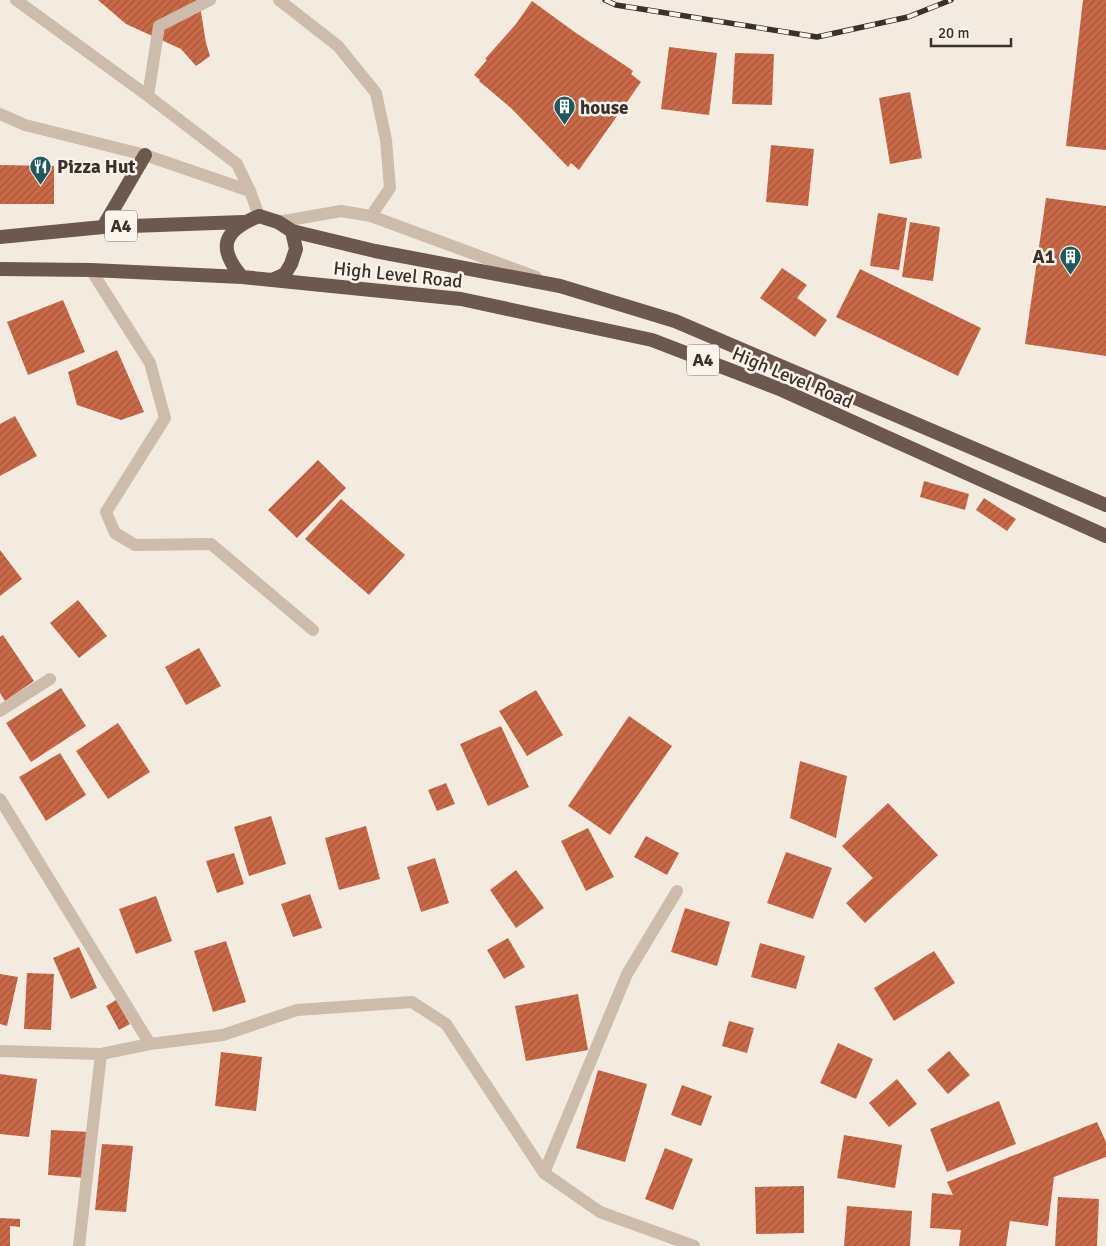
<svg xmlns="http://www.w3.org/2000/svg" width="1106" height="1246" font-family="Signika,sans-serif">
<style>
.building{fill:url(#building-hatch)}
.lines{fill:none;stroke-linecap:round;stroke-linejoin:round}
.service{stroke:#cdbbab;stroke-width:12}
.minor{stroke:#cdbbab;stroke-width:12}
.trunk{stroke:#6c584e;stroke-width:14}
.rail-casing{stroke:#3b302a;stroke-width:5.5}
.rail{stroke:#fbf5ed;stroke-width:4;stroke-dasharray:11;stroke-linecap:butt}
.labels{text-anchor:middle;stroke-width:5;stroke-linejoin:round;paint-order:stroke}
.shield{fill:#fbf5ed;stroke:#756b64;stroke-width:1}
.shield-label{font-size:18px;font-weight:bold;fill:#3b302a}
.poi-label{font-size:19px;font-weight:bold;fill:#3b302a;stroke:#fbf5ed;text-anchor:start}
.street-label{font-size:19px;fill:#3b302a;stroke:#fbf5ed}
</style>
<defs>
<pattern id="building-hatch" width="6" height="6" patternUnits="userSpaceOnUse" patternTransform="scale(1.25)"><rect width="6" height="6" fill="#ca6948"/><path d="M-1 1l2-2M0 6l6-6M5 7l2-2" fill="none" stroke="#a5573c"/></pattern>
</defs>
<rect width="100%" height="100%" fill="#f4ebe0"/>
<!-- building -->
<path class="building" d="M98,0H199L206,43L210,56L196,66L181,49L126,24Z
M1083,0H1106V150L1066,146Z
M532,1L576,33L626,66L633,71L631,74L641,82L579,170L571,163L568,167L511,108L479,81L480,80L474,75L487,60L485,59L516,24Z
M669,47L717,53L709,115L661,109Z
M735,53L774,54L772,105L732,104Z
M910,92L922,158L890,164L879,98Z
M771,145L814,149L808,206L766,202Z
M0,165L54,166V204H0Z
M1046,198L1106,206V356L1025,344Z
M878,213L907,218L899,270L870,266Z
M910,222L940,227L933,281L902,277Z
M782,268L807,285L797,298L827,320L815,337L760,298Z
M860,269L981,328L958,376L836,317Z
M63,300L85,352L28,375L7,322Z
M117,350L144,412L121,420L77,405L68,372Z
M15,416L37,456L0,476V424Z
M318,460L346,488L297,538L268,510Z
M924,481L969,494L965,510L920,497Z
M984,498L1016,519L1007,531L976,510Z
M341,499L405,555L369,595L305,539Z
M0,550L22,579L0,596Z
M78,600L107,636L79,658L50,623Z
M3,635L34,681L5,701L0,693V637Z
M199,648L221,686L186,705L165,667Z
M61,688L86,726L31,762L6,723Z
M536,690L563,735L527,756L499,711Z
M629,716L672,746L610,835L568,806Z
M118,723L150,772L108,799L76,751Z
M501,726L529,787L488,806L460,744Z
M60,753L86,795L46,821L19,777Z
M800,761L847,776L836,838L790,818Z
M446,783L455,804L437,811L428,790Z
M888,803L938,855L865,923L846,903L873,878L842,846Z
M271,816L286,864L249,876L234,827Z
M366,826L380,879L339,890L325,838Z
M588,828L614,877L586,891L561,841Z
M646,836L679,853L667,875L634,857Z
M786,852L832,868L813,919L767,903Z
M234,853L244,884L217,893L206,861Z
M435,858L449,903L421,912L407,867Z
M516,870L544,908L516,928L490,890Z
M310,894L322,928L293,937L281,904Z
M156,896L172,941L136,954L119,909Z
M685,908L730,922L717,966L671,952Z
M508,938L525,967L504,979L487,950Z
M226,941L246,1002L213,1012L194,951Z
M760,943L805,956L796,989L751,977Z
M79,947L97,988L71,999L53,958Z
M934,951L955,983L894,1021L874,988Z
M27,973L54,974L51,1030L24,1029Z
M0,974L18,977L7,1026L0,1024Z
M578,994L588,1050L526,1061L515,1006Z
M116,1000L130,1024L119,1030L106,1006Z
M729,1021L754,1028L747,1053L722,1046Z
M838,1043L873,1059L856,1099L820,1083Z
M949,1051L970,1075L948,1094L927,1070Z
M221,1052L262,1057L256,1111L215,1106Z
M598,1070L647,1084L625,1162L576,1148Z
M0,1074L37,1079L29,1137L0,1134Z
M897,1079L917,1104L889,1127L869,1103Z
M682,1085L712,1096L701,1126L671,1115Z
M999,1101L1016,1144L947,1172L930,1129Z
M1097,1122L1106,1142V1157L1054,1177L1048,1226L1010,1221L1006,1246H959L961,1230L930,1228L932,1193L953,1195L947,1182Z
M51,1130L90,1132L86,1178L48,1175Z
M844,1135L902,1145L895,1188L837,1178Z
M102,1144L133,1146L126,1212L95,1210Z
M665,1148L693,1159L673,1210L645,1199Z
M804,1186V1233L756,1234L755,1187Z
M1058,1197L1099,1199L1097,1246H1055Z
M847,1206L912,1211L910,1246H844Z
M0,1218L20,1219V1227L10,1226V1246H0Z"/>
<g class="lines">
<!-- service -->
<path class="service" d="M16,0L148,96L237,164L250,191L259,216
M279,0L338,46L376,93L386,140L390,188L371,216
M148,96L159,26L210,0
M0,114L25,125L145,155L250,191
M278,222L341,211L371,216L536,277"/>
<!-- minor -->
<path class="minor" d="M91,270L150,363L165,418L106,512L115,533L135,545L211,544L313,630
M0,711L50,679
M0,799L150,1044
M0,1051L101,1054L150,1044L223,1035L297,1010L412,1002L446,1024L544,1173L600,1212L694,1246
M544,1173L627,974L677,891
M79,1246L101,1054"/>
<!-- trunk -->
<path class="trunk" d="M259,216L278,222L292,231L296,249L291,264L285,274L272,280L242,277C216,247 224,230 259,216Z
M103,227L145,155
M292,231L375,251L560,286L675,321L1106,505
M0,237L103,227L243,222
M0,269L91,270L242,277
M272,280L461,299L652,340L782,390L1106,536"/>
<defs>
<path id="rail" d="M605,0L616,5L817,37L908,17L951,0"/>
</defs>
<!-- rail casing -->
<use href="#rail" class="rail-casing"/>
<!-- rail -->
<use href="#rail" class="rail"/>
</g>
<!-- icons -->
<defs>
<symbol id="building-pin" viewBox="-11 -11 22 30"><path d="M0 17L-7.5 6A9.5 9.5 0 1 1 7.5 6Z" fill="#1d5a5f" stroke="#fbf5ed"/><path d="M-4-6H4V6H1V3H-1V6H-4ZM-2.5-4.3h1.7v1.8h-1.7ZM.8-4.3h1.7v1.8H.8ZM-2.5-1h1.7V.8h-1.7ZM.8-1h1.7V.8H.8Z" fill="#fff"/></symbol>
<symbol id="restaurant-pin" viewBox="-11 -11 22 30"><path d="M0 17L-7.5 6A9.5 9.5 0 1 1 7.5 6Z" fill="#1d5a5f" stroke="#fbf5ed"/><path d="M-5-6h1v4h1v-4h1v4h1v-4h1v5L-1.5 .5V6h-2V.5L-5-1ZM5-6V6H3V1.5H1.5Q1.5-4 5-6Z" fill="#fff"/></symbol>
</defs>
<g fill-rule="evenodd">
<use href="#building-pin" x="552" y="94" width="25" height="34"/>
<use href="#restaurant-pin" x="28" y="154" width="25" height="34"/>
<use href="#building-pin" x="1058" y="244" width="25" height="34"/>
</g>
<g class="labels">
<!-- shield labels -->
<g class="shield">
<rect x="105" y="210.5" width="32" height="31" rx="4"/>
<rect x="687" y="344.5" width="32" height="31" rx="4"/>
</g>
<g class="shield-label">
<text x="121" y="232">A4</text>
<text x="703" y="366">A4</text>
</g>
<!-- poi labels -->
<g class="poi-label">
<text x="580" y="114">house</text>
<text x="57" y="173">Pizza Hut</text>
<text x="1055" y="263" text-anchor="end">A1</text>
</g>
<!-- street labels -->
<g class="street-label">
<text transform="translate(398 274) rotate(6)" y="7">High Level Road</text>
<text transform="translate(793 377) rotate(23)" y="7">High Level Road</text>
</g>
</g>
<!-- scale -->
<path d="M931 38v8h80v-8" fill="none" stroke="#3b302a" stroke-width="2.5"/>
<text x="938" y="38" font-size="15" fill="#3b302a" stroke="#fbf5ed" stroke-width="4" paint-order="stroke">20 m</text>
</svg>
